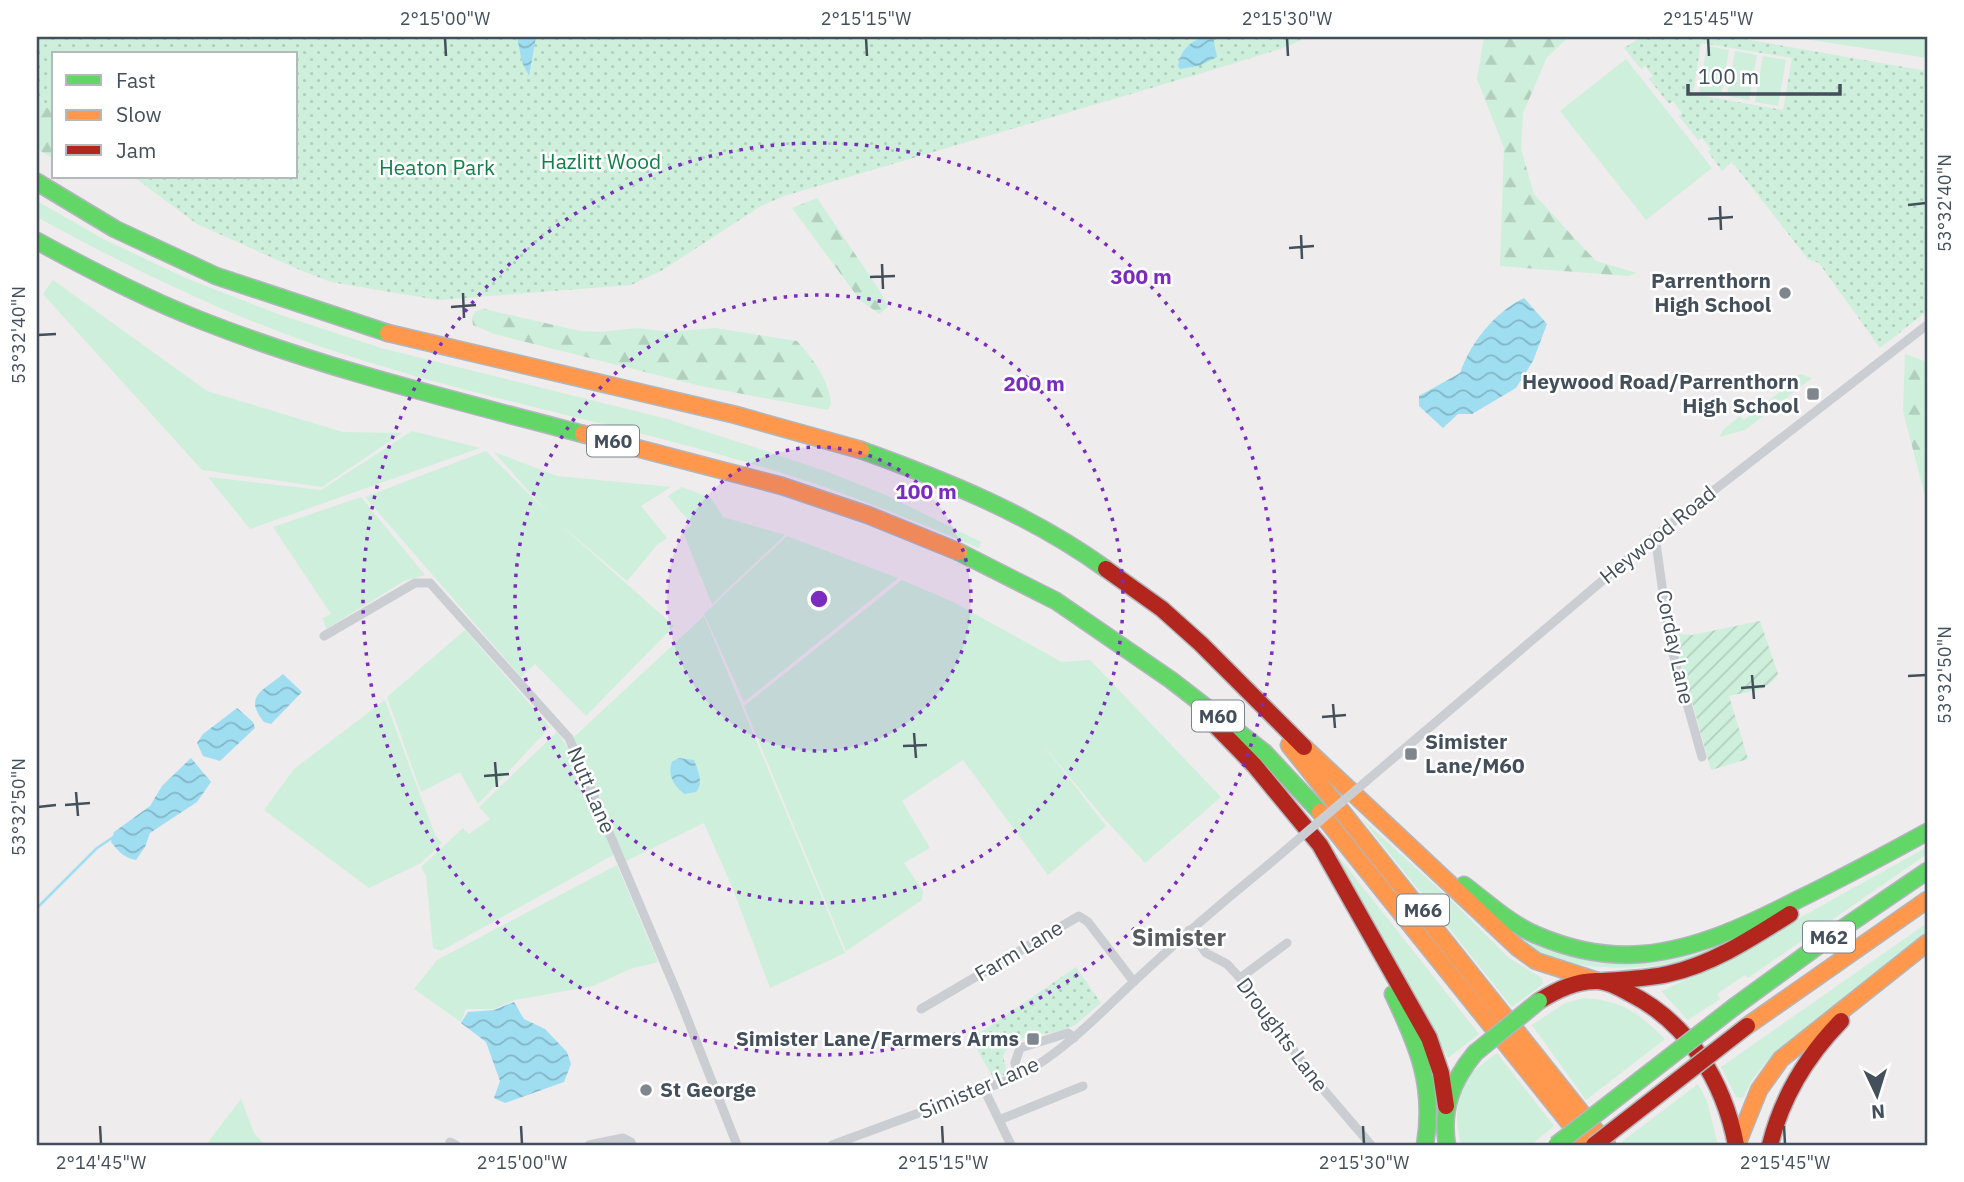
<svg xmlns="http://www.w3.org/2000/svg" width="1964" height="1182" font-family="'IBM Plex Sans',sans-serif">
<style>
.grass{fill:#ceefdb}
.forest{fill:url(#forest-firs)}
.park{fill:url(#park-dots);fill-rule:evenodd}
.garden{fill:url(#garden-furrows)}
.water{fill:url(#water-waves)}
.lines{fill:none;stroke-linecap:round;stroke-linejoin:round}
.stream{stroke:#9fdef1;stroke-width:2.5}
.fast-casing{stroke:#b1b6bd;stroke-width:19}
.slow-casing{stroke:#b1b6bd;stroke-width:19}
.jam-casing{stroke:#b1b6bd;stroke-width:19}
.street{stroke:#cacdd1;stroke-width:9}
.fast{stroke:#63d668;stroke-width:16}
.slow{stroke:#ff974d;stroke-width:16}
.jam{stroke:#b3261e;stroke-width:16}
.fast-bridge-casing{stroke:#b1b6bd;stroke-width:19;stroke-linecap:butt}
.jam-bridge-casing{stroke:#b1b6bd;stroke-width:19;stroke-linecap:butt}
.street-bridge{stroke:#cacdd1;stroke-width:9}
.fast-bridge{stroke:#63d668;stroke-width:16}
.jam-bridge{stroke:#b3261e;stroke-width:16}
.ticks{fill:none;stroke:#434f5a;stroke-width:2.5}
.ring{fill:none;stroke:#7b2cbf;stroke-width:3.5;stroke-dasharray:3.5 7}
.poi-dot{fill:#7f868d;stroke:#fff;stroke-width:2.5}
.labels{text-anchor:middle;stroke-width:5;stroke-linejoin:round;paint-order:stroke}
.shield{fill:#fff;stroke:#7b848c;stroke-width:2}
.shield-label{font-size:19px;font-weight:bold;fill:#434f5a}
.park-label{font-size:21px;fill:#0f8149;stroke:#fff}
.poi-label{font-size:21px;font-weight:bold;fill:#434f5a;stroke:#fff;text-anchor:end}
.street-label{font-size:21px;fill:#434f5a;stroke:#fff}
.quarter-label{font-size:24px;font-weight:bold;fill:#585c61;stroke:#fff}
.centre{fill:#7b2cbf;stroke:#fff;stroke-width:3.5}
.ring-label{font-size:21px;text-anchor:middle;font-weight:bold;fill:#7b2cbf;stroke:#fff;stroke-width:5;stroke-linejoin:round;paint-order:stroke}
.neatline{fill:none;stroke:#434f5a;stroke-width:2.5}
.ticks-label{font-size:18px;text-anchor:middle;fill:#434f5a}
</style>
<defs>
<pattern id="forest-firs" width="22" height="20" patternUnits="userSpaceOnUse" patternTransform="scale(1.75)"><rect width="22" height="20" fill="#ceefdb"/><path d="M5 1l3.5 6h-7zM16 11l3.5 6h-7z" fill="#b2cfbe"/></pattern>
<pattern id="park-dots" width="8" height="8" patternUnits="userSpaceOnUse" patternTransform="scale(1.75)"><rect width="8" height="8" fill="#ceefdb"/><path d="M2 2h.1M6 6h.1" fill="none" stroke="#b2cfbe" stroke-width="1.8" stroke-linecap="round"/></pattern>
<pattern id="garden-furrows" width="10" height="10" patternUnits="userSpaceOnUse" patternTransform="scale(1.75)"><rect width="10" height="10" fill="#ceefdb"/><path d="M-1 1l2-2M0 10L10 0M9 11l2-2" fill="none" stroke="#b2cfbe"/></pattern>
<pattern id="water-waves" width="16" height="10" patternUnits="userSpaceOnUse" patternTransform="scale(1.75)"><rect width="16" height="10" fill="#9fdef1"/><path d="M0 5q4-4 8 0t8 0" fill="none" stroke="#83b6c6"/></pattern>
</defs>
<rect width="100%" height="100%" fill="#eeecec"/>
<!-- grass -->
<path class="grass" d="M1793,37H1927V58Z
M1707,46L1729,50L1721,96L1699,92Z
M1735,51L1757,55L1749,100L1727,96Z
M1763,56L1786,60L1778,106L1755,102Z
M1626,59L1712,168L1646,220L1560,111Z
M37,201L105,240L188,279L278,314L381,348L667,419L763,450L828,472L886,495L981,542L979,548C905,517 832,487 756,465C610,421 460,395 316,345C220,312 126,266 37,217Z
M53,280L207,391L343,432L402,433L322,487L202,470L43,294Z
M1801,374L1812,378L1745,430L1719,437L1724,429L1740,416L1744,420L1790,384L1788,380Z
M412,431L480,448L250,529L208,477L321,490Z
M486,451L548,513L494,452L557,476L671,487L641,506L667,538L657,545L627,581L555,520L674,626L586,716L535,664L521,677L365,497Z
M682,487L711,498L723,517L785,535L712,604L683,532L692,525L668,496Z
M361,497L425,575L404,581L326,629L323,618L331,614L273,527Z
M787,536L898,578L744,702L704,614Z
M902,580L953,602L1062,662L1090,660L1221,797L1145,863L1102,816L1040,741L1106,826L1048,875L963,760L902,801L930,848L904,863L923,891L922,900L846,951L744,706Z
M704,616L845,953L770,988L733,889L704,823L626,861L573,738Z
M465,630L550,727L478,804L460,772L421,792L387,697Z
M385,700L435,835L442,843L421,863L369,888L264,810L294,769Z
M557,732L570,751L615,854L441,951L433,948L426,875L421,867L463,828L469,834L490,819L479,807Z
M1362,819L1452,901L1509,958L1542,978L1543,984L1512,1007Z
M1319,832L1479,1034L1448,1058L1360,899L1318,835Z
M1927,847V854L1748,978L1745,975L1717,994L1720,999L1688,1020L1661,991L1701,973Z
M617,865L658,962L630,969L593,986L515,1000L494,1009H466L461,1022L414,989L437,960Z
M1927,923V935L1768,1060L1752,1080L1743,1098L1736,1097L1721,1067Z
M1517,935C1535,942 1554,951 1573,957C1630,972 1683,958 1736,935L1738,939C1715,949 1691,960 1666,964C1630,970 1571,970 1538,952C1531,947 1524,941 1517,935Z
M1584,998C1624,1001 1638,1013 1665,1039L1586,1100L1532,1025L1565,1003Z
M1497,1053L1554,1126L1531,1145H1461C1456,1125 1454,1096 1466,1079C1474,1069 1487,1061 1497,1053Z
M1698,1084L1707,1101L1718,1145H1621L1620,1143Z
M241,1099L254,1133L265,1145H206Z"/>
<!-- forest -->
<path class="forest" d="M1484,37H1569L1547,57L1523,113L1521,149L1534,194L1566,229L1596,261L1637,273L1628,276L1500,266L1504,148L1477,79Z
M37,99L54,113V159L37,149Z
M817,198L880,291L888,307L879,314L860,300L792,208Z
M484,309L580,331L601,332L637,328L670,332L715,328L797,341C813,359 828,378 831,403L828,410L701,386L494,334L473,325L472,317L476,311Z
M1905,354L1927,362V504L1903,411Z"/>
<!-- park -->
<path class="park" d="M37,37H1309L1280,49L1212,70L784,196L761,206L661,271L631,285L438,300L331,282L300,270L197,224L134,177H296V54H54V113L37,99Z
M1642,37H1733L1927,71V311L1880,348L1819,263L1808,259L1732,162L1722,171L1708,152L1711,149L1702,138L1698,140L1679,116L1682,113L1673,101L1669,104L1649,79L1653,76L1645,66L1641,69L1624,48ZM1701,43L1792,58L1783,110L1693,94Z
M1076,967L1101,1003C1090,1010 1083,1021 1071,1027C1045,1039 1018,1028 1003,1056L1007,1074L994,1079L971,1039Z"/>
<!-- garden -->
<path class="garden" d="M1760,621L1778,674C1769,691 1746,692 1729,696L1748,759L1711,770L1673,634L1692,635Z"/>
<!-- water -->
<path class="water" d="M517,37H536L529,76L522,62Z
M1203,37H1213L1217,57L1199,66L1180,69L1178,67C1180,51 1188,43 1203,37Z
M1524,298L1547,324L1533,361L1516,388L1472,414H1458L1443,428L1419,406V396L1460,373C1471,342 1494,313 1524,298Z
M283,674L302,692L271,724L264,722C243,696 263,691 283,674Z
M237,708L253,722L255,728L220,761L203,756L197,743L203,734Z
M191,758L211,782L197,802L150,833L145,847L136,860C124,858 118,851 111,842L114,832L150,806L162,786Z
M679,758L694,760C698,771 704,783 696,792L685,794C674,787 667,774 672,762Z
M514,1002L524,1019L545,1029L567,1052L571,1064L564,1082L505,1103L494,1098L500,1081L486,1042L461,1023L468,1012L494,1010Z"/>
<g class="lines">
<!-- stream -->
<path class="stream" d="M37,908L97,848L115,836"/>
<defs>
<path id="fast" d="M37,182L115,229L216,276L388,333
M37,241C90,270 144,298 200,320C324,369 454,400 583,434
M861,450C947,481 1031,515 1106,569
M959,552L1056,601L1171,680L1264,752L1320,812
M1464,885C1488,903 1511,925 1539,936C1572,950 1607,957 1643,954C1698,949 1750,924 1799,899C1842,878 1885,855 1927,832
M1393,994C1418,1046 1435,1086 1425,1145
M1734,1007L1830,937L1927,871
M1447,1145C1441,1109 1452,1081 1475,1053"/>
<path id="slow" d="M388,333L736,415L861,450
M583,434L782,486L868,515L959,552
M1289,745L1607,1145
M1304,747L1518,948L1536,961L1598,981
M1320,812L1587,1145
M1747,1026L1927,900
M1738,1142L1759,1090L1781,1059L1927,943"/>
<path id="jam" d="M1106,569L1162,609L1201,644L1304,747
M1212,722L1254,765L1320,845L1429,1038L1441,1073L1446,1106
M1603,981C1625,979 1647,979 1668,974C1713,964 1752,938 1790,914
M1539,1001C1557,990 1577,980 1599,981C1610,982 1620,988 1629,993C1688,1022 1724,1082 1736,1145
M1770,1145C1782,1096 1806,1057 1841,1021"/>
</defs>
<!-- fast casing -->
<use href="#fast" class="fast-casing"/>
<!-- slow casing -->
<use href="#slow" class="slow-casing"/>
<!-- jam casing -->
<use href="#jam" class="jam-casing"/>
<!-- street -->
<path class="street" d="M1655,536L1670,643L1702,757
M324,636L415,583H430L569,738L678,995L737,1145
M1397,755L1655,536L1927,325
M1189,930L1206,953L1227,964L1240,978L1317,1082L1371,1145
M1240,978L1287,943
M921,1009L1079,916L1088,922L1134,982
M1019,1076L1015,1063L1020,1048L1068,1033L1074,1038
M984,1089L1011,1145
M999,1120L1083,1086
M450,1142L456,1145
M589,1145L623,1138L631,1142L632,1145
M832,1145L1019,1076C1067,1050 1103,1010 1142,974C1183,936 1225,900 1268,865"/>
<!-- fast -->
<use href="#fast" class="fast"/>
<!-- slow -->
<use href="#slow" class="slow"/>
<!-- jam -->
<use href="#jam" class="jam"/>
<defs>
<path id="fast-bridge" d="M1475,1053L1539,1001
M1556,1145L1734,1007"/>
<path id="jam-bridge" d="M1594,1145L1747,1026"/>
</defs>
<!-- fast-bridge casing -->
<use href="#fast-bridge" class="fast-bridge-casing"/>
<!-- jam-bridge casing -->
<use href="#jam-bridge" class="jam-bridge-casing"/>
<!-- street-bridge -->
<path class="street-bridge" d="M1268,865L1397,755"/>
<!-- fast-bridge -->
<use href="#fast-bridge" class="fast-bridge"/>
<!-- jam-bridge -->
<use href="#jam-bridge" class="jam-bridge"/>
</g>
<!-- ticks -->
<path class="ticks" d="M445,38L446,56M866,38L867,56M1287,38L1288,56M1708,38L1709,56M1908,205L1926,203M1720,206L1721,230M1708,219L1733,217M1301,235L1302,259M1289,248L1314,246M882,264L883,289M870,277L895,276M463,293L464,318M451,307L476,305M38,335L56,334M1752,675L1754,699M1908,676L1926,675M1741,688L1765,686M1333,704L1335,728M1322,717L1346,715M914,733L916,758M903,746L927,745M495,762L497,787M484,776L509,774M76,792L78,816M65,805L90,803M38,807L56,805M100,1126L101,1144M521,1126L522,1144M942,1126L943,1144M1363,1126L1364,1144M1784,1126L1785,1144"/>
<!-- distance rings -->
<circle cx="819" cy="599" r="152" fill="#7b2cbf" fill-opacity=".12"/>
<g class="ring">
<circle cx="819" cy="599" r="152"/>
<circle cx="819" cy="599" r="304"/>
<circle cx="819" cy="599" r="456"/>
</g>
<!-- markers -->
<g class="poi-dot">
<circle cx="1785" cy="293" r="7"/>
<rect x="1806" y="387" width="14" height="14" rx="3.5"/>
<rect x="1404" y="747" width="14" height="14" rx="3.5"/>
<rect x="1026" y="1032" width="14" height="14" rx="3.5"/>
<circle cx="646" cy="1090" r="7"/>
</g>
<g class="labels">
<!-- shield labels -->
<g class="shield">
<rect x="587" y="425.5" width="52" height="31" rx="5"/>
<rect x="1192" y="700.5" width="52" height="31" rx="5"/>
<rect x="1397" y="894.5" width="52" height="31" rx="5"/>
<rect x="1803" y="921.5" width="52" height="31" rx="5"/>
</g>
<g class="shield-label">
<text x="613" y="448">M60</text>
<text x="1218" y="723">M60</text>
<text x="1423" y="917">M66</text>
<text x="1829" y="944">M62</text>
</g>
<!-- park labels -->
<g class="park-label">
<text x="601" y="169">Hazlitt Wood</text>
<text x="437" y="175">Heaton Park</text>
</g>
<!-- poi labels -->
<g class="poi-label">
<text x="1771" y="288">Parrenthorn<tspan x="1771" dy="24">High School</tspan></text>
<text x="1799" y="389">Heywood Road/Parrenthorn<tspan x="1799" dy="24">High School</tspan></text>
<text x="1425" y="749" text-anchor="start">Simister<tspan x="1425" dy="24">Lane/M60</tspan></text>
<text x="1019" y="1046">Simister Lane/Farmers Arms</text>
<text x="660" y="1097" text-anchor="start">St George</text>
</g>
<!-- street labels -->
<g class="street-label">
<text transform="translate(1658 535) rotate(-39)" y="7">Heywood Road</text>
<text transform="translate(1675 647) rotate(78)" y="7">Corday Lane</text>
<text transform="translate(591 790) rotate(67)" y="7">Nutt Lane</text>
<text transform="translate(1019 951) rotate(-31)" y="7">Farm Lane</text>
<text transform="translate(1282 1035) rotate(53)" y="7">Droughts Lane</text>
<text transform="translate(979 1088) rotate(-23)" y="7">Simister Lane</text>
</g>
<!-- quarter labels -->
<g class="quarter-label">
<text x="1179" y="946">Simister</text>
</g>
</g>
<circle cx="819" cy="599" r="10" class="centre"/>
<g class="ring-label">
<text x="1141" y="284">300 m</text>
<text x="1034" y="391">200 m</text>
<text x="926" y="499">100 m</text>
</g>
<!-- border -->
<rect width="1964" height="1182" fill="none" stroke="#ffffff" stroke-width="77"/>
<!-- legend -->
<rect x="52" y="52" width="245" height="126" fill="#ffffff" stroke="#b4b9bd" stroke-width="2"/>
<rect x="66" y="75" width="35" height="10" fill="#63d668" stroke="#b4b9bd" stroke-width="2"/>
<text x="116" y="88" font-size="21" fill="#434f5a">Fast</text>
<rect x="66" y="110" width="35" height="10" fill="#ff974d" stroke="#b4b9bd" stroke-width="2"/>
<text x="116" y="122" font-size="21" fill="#434f5a">Slow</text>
<rect x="66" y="145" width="35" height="10" fill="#b3261e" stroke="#b4b9bd" stroke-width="2"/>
<text x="116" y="158" font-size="21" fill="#434f5a">Jam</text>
<!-- north arrow -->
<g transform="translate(1877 1095) rotate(176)" stroke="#ffffff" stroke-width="5" paint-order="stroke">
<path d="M0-5L12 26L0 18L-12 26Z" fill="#434f5a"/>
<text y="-10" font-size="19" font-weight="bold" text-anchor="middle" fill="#434f5a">N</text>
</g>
<!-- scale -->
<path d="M1688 84v10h152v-10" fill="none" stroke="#434f5a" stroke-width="3.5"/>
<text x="1698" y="84" font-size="21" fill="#434f5a" stroke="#ffffff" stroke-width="5" paint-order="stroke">100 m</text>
<rect x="38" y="38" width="1888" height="1106" class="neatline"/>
<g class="ticks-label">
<text x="445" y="25">2°15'00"W</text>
<text x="866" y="25">2°15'15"W</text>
<text x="1287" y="25">2°15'30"W</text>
<text x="1708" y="25">2°15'45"W</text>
<text transform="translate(1945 203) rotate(-90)" y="6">53°32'40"N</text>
<text transform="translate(19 335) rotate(-90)" y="6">53°32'40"N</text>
<text transform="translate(1945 675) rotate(-90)" y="6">53°32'50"N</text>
<text transform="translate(19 807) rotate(-90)" y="6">53°32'50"N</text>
<text x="101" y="1169">2°14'45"W</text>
<text x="522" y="1169">2°15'00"W</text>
<text x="943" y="1169">2°15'15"W</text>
<text x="1364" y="1169">2°15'30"W</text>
<text x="1785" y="1169">2°15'45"W</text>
</g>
</svg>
